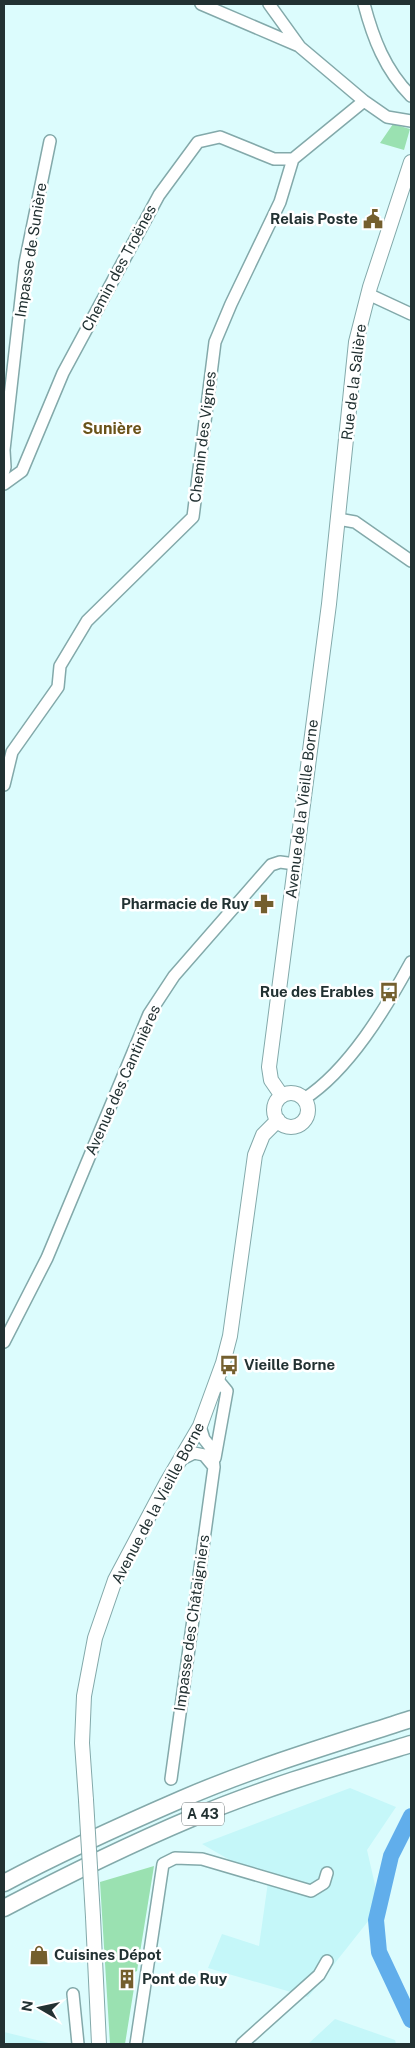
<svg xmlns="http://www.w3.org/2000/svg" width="415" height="2048" font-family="'Public Sans',sans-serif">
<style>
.built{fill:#c5f7f9}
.green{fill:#9ae1b1}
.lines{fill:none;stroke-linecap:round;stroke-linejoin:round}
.river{stroke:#61aeeb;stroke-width:16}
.minor-casing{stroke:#83a9aa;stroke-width:14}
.major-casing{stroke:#83a9aa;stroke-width:16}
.highway-casing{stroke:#83a9aa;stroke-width:19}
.minor{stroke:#fff;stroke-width:11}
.major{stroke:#fff;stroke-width:14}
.highway{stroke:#fff;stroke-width:16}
.major-bridge-casing{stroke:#83a9aa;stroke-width:16;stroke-linecap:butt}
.major-bridge{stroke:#fff;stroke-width:14}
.labels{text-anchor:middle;stroke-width:5;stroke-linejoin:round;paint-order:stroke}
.shield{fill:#fff;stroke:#646f70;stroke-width:1}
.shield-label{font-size:14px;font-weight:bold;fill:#223132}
.poi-label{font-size:15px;font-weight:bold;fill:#223132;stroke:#fff;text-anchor:end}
.street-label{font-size:15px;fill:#223132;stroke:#fff}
.neighbourhood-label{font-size:16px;font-weight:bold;fill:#6a5319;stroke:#fff}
</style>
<rect width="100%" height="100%" fill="#dcfcfd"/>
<!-- built -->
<path class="built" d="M350,1788L396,1807L367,1850L378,1898L373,1915L308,1997L208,1968L222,1934L259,1946L268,1882L202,1844Z
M335,2019L395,2040L396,2044H308Z
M4,2032L53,2044H4Z"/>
<!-- green -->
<path class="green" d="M393,124L410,129L404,150L380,143Z
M154,1866L137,1971L123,1977L124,1985L134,1988L125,2044H110L100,1882Z"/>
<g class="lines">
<!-- river -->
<path class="river" d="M411,1816L391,1856L376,1920L379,1952L411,2020"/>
<defs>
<path id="minor" d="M201,4L299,46
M269,4L300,47L364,101L387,117L411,121
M364,4C373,38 385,70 411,96
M368,294L411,314
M4,450L25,263L50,141
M4,450L5,467L4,471
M4,484L22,471L63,373L159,195L198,142L220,137L274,159H293
M338,519L355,522L411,561
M4,785L12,752L58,687L60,666L87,621L193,517L215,342L231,304L280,202L293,159L364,101
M304,1099C349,1070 386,1008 411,962
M4,1342L47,1258L149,1014L174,976L271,865L280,862L295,864
M215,1458L227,1391L217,1379
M180,1460L194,1453L204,1455L214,1467
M171,1779L214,1467L212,1449L204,1439L200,1426
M73,1994L78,2044
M136,2044L163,1864L175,1858L202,1859L311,1891L324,1883L327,1873
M242,2044L319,1975L327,1961"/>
<path id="major" d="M274 1110a17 17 0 1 1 34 0a17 17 0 1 1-34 0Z
M282,1096L271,1080L269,1067L329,604L356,342L370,287L411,162
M86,1800L82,1743L84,1696L95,1638L115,1580L167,1482L200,1426L223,1363L230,1336L255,1155L263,1135L278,1120
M93,1917L99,2044"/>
<path id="highway" d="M4,1883C62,1852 122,1825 182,1799C256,1767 334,1744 411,1719
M4,1908C65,1876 128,1845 192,1818C263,1788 338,1766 411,1744"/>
</defs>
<!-- minor casing -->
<use href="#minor" class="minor-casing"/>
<!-- major casing -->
<use href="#major" class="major-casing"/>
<!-- highway casing -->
<use href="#highway" class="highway-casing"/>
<!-- minor -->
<use href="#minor" class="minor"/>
<!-- major -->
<use href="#major" class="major"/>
<!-- highway -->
<use href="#highway" class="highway"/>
<defs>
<path id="major-bridge" d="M86,1800L93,1917"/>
</defs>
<!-- major-bridge casing -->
<use href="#major-bridge" class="major-bridge-casing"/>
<!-- major-bridge -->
<use href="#major-bridge" class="major-bridge"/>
</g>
<!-- icons -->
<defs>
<symbol id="civic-bare" viewBox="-9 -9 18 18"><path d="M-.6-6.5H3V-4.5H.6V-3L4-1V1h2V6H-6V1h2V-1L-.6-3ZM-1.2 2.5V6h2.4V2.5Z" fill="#745f2e" stroke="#fff" stroke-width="2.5" paint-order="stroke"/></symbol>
<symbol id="pharmacy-bare" viewBox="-9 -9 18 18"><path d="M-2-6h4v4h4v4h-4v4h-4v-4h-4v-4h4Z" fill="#745f2e" stroke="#fff" stroke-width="2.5" paint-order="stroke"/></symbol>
<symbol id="bus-bare" viewBox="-9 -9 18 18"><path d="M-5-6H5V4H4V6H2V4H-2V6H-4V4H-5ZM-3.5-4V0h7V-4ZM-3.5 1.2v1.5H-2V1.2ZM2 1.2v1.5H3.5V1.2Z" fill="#745f2e" stroke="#fff" stroke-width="2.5" paint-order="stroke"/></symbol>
<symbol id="shop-bare" viewBox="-9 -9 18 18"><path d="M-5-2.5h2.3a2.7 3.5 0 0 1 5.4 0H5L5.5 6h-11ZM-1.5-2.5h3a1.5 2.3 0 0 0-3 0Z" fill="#745f2e" stroke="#fff" stroke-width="2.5" paint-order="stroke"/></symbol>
<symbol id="building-bare" viewBox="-9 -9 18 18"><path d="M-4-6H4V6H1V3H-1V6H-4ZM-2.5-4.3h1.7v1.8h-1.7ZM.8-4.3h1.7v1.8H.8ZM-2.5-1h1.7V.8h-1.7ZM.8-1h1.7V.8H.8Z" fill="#745f2e" stroke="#fff" stroke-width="2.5" paint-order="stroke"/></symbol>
</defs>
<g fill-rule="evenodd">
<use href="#civic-bare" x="359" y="205" width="28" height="28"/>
<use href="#pharmacy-bare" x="250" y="890" width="28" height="28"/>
<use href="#bus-bare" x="375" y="978" width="28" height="28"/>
<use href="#bus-bare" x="215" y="1351" width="28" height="28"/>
<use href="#shop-bare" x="25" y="1941" width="28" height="28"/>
<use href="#building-bare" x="113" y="1965" width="28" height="28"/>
</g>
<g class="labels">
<!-- shield labels -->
<rect class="shield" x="182" y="1802.5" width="42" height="23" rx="4"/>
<g class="shield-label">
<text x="203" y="1819">A 43</text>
</g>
<!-- poi labels -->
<g class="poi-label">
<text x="358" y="224">Relais Poste</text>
<text x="249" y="909">Pharmacie de Ruy</text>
<text x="374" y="997">Rue des Erables</text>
<text x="244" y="1370" text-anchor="start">Vieille Borne</text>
<text x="54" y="1960" text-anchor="start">Cuisines Dépot</text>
<text x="142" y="1984" text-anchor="start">Pont de Ruy</text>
</g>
<!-- street labels -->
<g class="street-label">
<text transform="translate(31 250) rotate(-81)" y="5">Impasse de Sunière</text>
<text transform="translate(119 268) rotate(-62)" y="5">Chemin des Troënes</text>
<text transform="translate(354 382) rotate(-83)" y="5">Rue de la Salière</text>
<text transform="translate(203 437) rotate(-83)" y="5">Chemin des Vignes</text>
<text transform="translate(302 809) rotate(-83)" y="5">Avenue de la Vieille Borne</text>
<text transform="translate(123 1080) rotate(-66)" y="5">Avenue des Cantinières</text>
<text transform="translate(158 1503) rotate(-62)" y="5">Avenue de la Vieille Borne</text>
<text transform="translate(192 1623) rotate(-82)" y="5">Impasse des Châtaigniers</text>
</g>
<!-- neighbourhood labels -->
<g class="neighbourhood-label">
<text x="112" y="434">Sunière</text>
</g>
</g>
<!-- border -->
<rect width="415" height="2048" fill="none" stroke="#223132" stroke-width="10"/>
<!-- north arrow -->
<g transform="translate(40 2008) rotate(279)" stroke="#ffffff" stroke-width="4" paint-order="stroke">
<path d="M0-4L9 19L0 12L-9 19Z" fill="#223132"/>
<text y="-8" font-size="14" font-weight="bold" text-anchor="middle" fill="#223132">N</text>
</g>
</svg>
